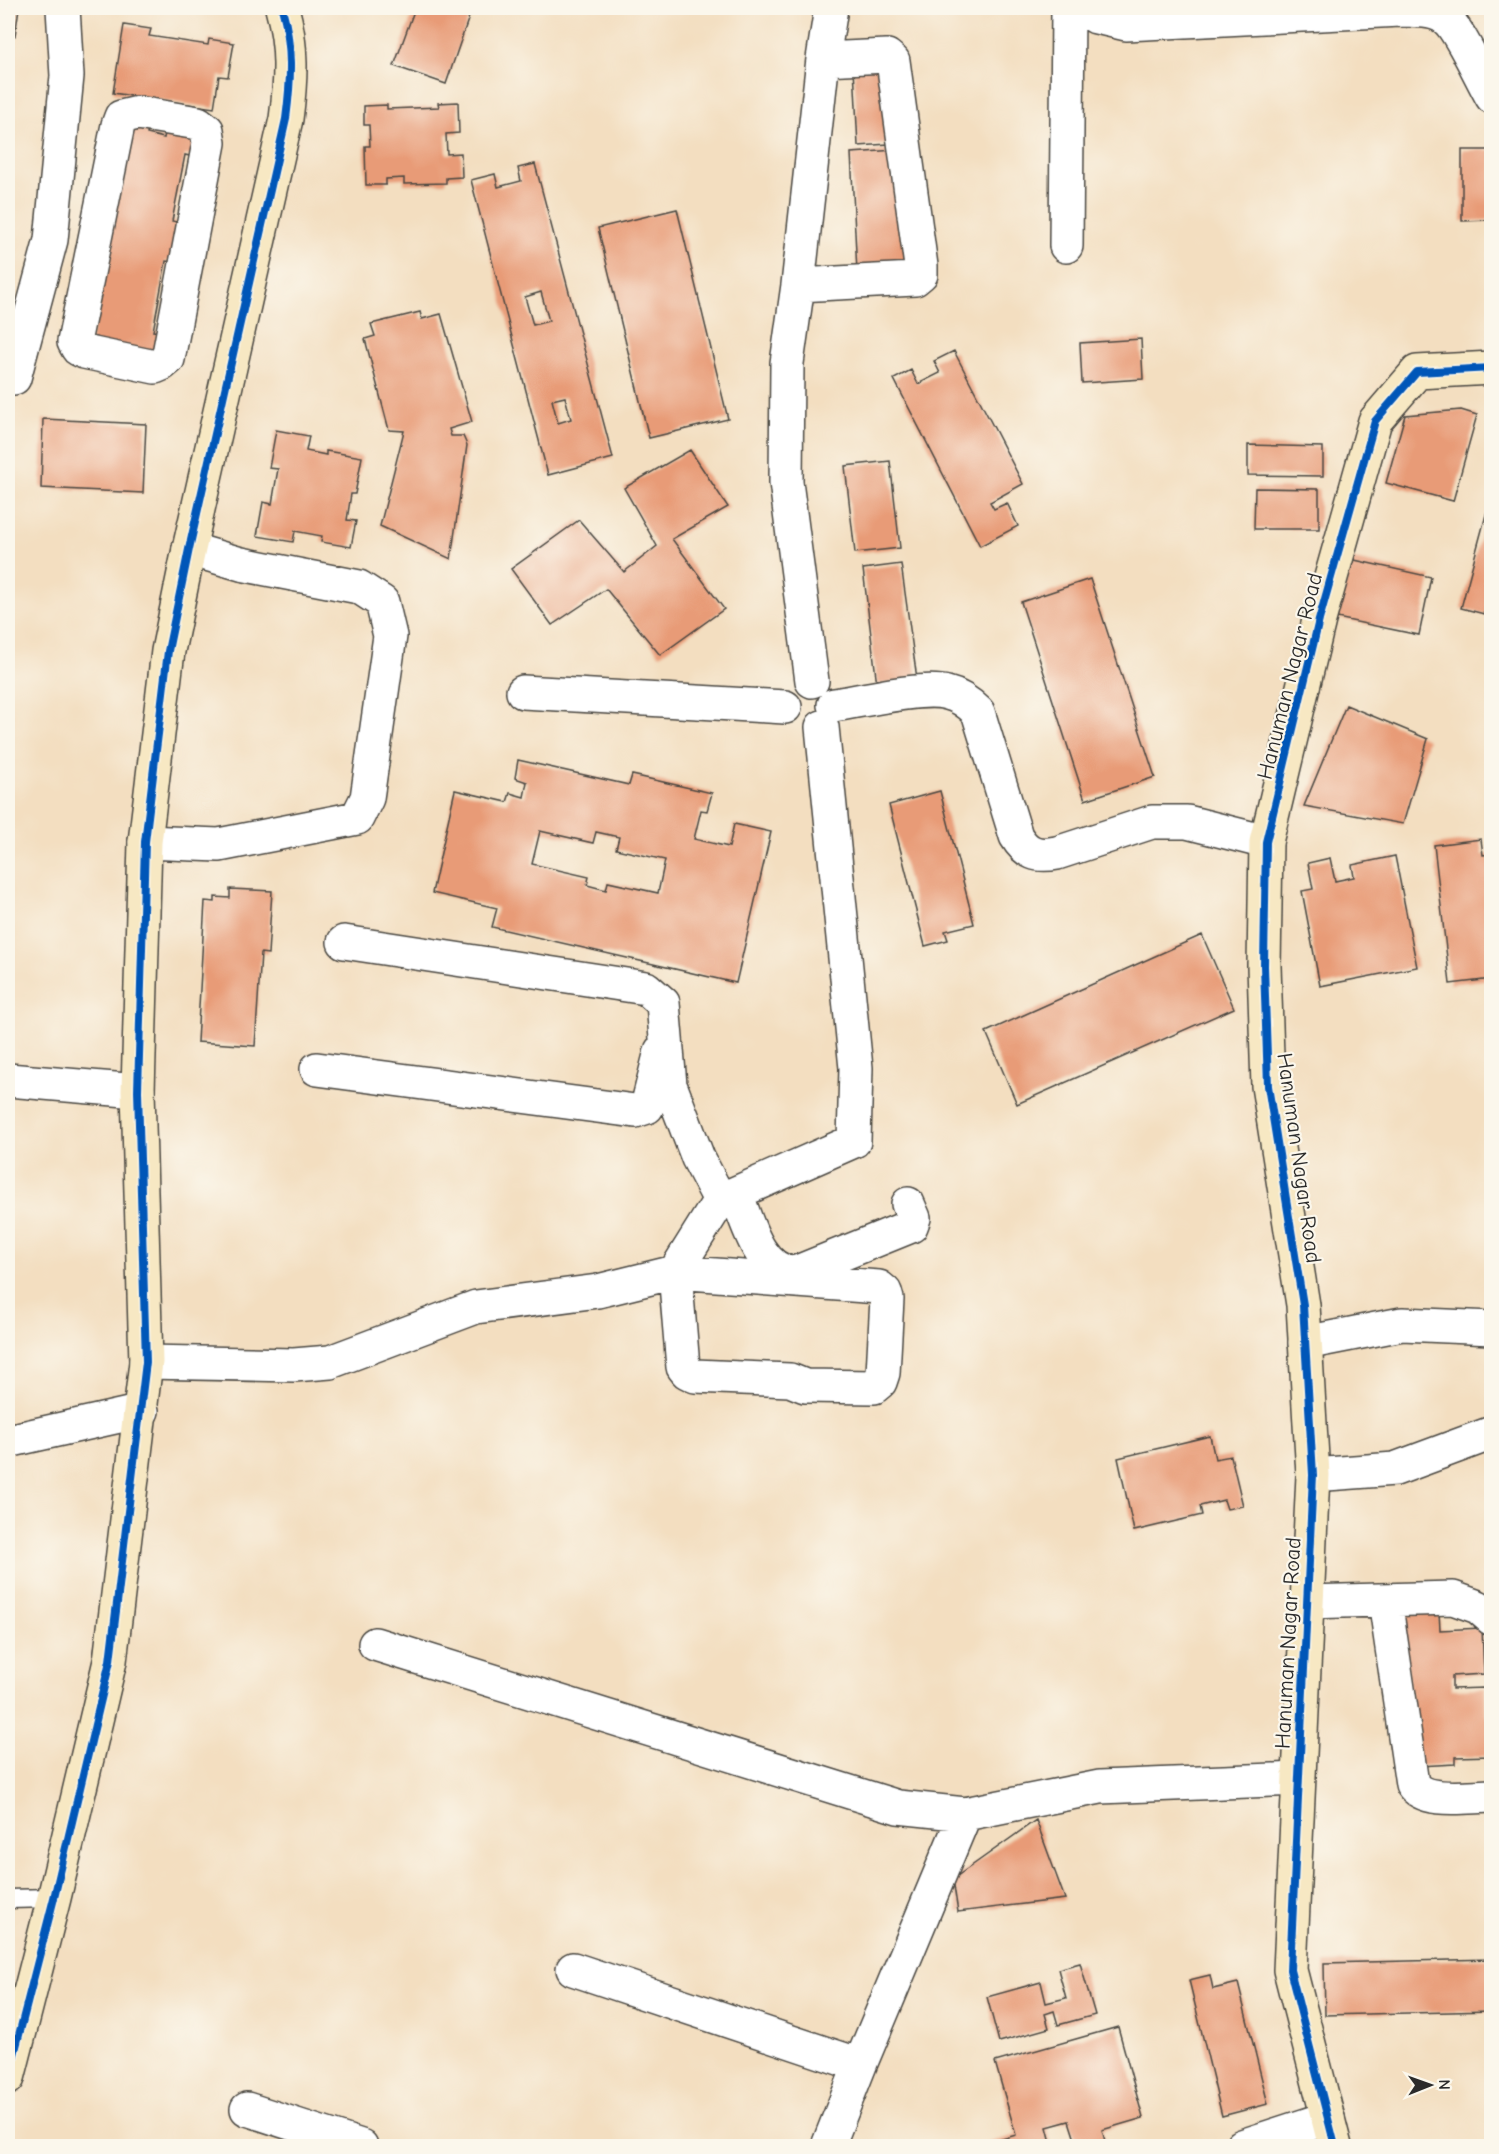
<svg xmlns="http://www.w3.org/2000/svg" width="1499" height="2154" font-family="'Comic Neue',sans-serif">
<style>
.building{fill:#e89b77;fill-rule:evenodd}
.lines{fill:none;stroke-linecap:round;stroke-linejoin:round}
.lane-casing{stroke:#494641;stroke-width:21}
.street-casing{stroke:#494641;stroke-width:36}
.secondary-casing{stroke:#494641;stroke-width:36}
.lane{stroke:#fff;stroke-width:18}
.street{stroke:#fff;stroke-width:33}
.secondary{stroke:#f7e8c3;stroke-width:33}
.cycleway-casing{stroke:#fbf7ec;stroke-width:11}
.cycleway{stroke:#0057b8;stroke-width:8}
.labels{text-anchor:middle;stroke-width:4.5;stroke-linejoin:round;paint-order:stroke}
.street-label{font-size:22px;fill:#2b2b2b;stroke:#fbf7ec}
</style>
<rect width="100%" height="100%" fill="#fbf7ec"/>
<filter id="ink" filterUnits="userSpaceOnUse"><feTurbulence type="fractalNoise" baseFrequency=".0167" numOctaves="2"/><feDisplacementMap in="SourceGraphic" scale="12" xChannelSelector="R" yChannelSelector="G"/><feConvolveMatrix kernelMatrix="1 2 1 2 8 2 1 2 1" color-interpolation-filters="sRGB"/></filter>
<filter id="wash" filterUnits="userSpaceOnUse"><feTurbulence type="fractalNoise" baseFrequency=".008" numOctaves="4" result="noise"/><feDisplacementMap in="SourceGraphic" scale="24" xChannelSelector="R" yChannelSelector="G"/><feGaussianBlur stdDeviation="1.35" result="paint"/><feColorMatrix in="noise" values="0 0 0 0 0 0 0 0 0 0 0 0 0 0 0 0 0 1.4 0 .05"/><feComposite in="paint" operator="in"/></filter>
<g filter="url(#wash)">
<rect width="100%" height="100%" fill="#f3dec0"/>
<g id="blocks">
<!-- building -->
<path class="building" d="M8,8H19L15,36L8,35Z
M415,8H472L446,84L394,66Z
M124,25L151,29L149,36L208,45L209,39L234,43L228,77L219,76L214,108L113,93Z
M8,56L12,57L9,84H8Z
M885,67L889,144L858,146L854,68Z
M458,102L459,133L446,134L447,154L461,153L462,177L446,178V183L404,184V178L386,179V185H366L365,146H370L369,125H364V106L387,105V109L439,107L438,103Z
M131,123L149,126L147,134L164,138L166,129L197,136L194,157L185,155L172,221L181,223L174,262L166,261L153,331L161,332L155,358L90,345Z
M896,150L912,269L857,272L851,153Z
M1462,150H1492V220L1462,221Z
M535,164L613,458L548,475L471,180L495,174L498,187L521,181L518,168ZM541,292L549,321L533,325L525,297ZM565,397L571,419L558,423L552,400Z
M677,209L728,419L649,438L598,228Z
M420,312L422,319L441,314L472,422L449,429L451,436H463L467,445L451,559L380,526L404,431L389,430L365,339L375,336L371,324Z
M1141,339L1143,379L1082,383L1080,343Z
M954,351L1023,484L990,502L994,509L1007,503L1018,526L980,546L894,379L911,370L918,384L940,373L934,361Z
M1461,410L1477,415L1453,501L1386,483L1405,415Z
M43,419L146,424L143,493L41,488Z
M276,430L309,436L306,451L326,455V451L362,457L355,494H351L347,520L356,521L351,547L321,542L322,536L295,531L293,542L257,536L263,502L272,504L278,469L269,468Z
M1248,445L1323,447V476L1248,475Z
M690,450L728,507L672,539L724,609L660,655L606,589L552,625L511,569L579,520L624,572L657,546L624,488Z
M890,461L900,548L855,553L845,466Z
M1255,488L1319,489V529H1254Z
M1491,496H1492V616L1461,608Z
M1350,559L1431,577L1419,635L1337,618Z
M901,564L917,679L877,685L863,569Z
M1090,579L1155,777L1085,800L1021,602Z
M1346,705L1428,739L1403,824L1304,806Z
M518,760L629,785L632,775L712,793L707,811L701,810L694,839L729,847L734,824L771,832L736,983L492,927L497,908L432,893L455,790L507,802L510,793L524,797L527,782L515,778ZM540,831L593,843L596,832L619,837L616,849L665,860L658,893L608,882L606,890L587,885L589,877L532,864Z
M940,791L974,924L945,931L948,940L925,946L889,805Z
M1481,839L1483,855L1492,854V899H1487L1492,941V979L1450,984L1434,845Z
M1395,856L1417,967L1320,986L1302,891L1313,889L1308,863L1330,858L1335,881L1354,877L1352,865Z
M230,889L272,891L268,954L261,953L255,1046L197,1042L205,901L215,902V897L230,898Z
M1202,935L1234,1008L1017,1104L986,1032Z
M1210,1436L1215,1459L1231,1456L1243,1506L1227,1509L1224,1500L1200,1506L1202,1515L1134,1531L1118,1458Z
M1439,1612L1440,1630L1482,1628L1484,1674L1452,1676V1689L1485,1688L1486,1715H1492V1756L1455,1757V1764L1419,1766L1400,1614Z
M1036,1820L1065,1899L958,1912L953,1879Z
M1492,1959V2011L1325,2015L1324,1963Z
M1080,1963L1095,2015L1058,2025L1054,2011L1045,2014L1049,2028L999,2042L987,1997L1041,1982L1046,2003L1066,1998L1058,1969Z
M1210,1975L1213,1989L1238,1983L1268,2104L1222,2116L1189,1980Z
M1118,2027L1143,2118L1102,2130L1105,2141L1087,2146H1077L1069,2121L1047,2127L1052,2146H986L985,2144L1016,2135L995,2062Z"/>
</g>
</g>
<g filter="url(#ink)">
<use href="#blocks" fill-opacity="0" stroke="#494641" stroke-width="1.5"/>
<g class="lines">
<defs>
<path id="lane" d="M8,1899L54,1898"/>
<path id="street" d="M1081,8L1096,17L1126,24L1400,10C1414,11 1435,9 1446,19C1459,29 1482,80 1492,97
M138,113L198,123L207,130L209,143L168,359L162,364L155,367L84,352L78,349L74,342L118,125L121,117Z
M1066,246L1068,8
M798,285L915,279L921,274V266L893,61L887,56L823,59
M14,378L51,240L67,76L63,8
M812,681L786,482L787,363L798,285L823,59L831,8
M523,692L785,707
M834,705C861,701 923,686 947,693C960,696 969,703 978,712L1016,836C1026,853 1037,857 1057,853L1152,822H1187L1266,842
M145,842L219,845L357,818L367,798L390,636L382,602L359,587L241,564L189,549
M344,942L646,988L663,1003L670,1085L698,1158L720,1200
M317,1069L635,1111L647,1107L661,1051
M8,1080L138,1091
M736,1193C747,1221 759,1273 795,1273L911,1226L914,1218L908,1204
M1305,1343L1402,1324L1492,1328
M146,1362L294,1365L330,1362L476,1307L598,1291L675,1272L879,1287L885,1292L887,1299L883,1373L880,1382L874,1387L805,1386L790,1380L695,1376L687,1372L683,1367L675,1272L720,1200L854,1141L856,1068L822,727
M8,1441L142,1411
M1313,1475L1395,1469L1492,1433
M1385,1600L1412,1784C1424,1804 1470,1796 1492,1796
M1306,1602L1453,1598L1478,1607L1492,1619
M375,1644L898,1807L965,1814L1100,1787L1298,1779
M573,1969L860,2065
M247,2109L361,2146
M828,2146L860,2065L965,1814
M1242,2146L1328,2118"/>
<path id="secondary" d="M8,2078L54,1898L110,1661L146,1362L138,1091L145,842L168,651L189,549L286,119C291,80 293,47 282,8
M1335,2146L1290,1970L1313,1475L1303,1305L1268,1086L1264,966L1266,842L1319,620L1375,421L1417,372L1492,368"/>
</defs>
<!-- lane casing -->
<use href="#lane" class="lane-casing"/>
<!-- street casing -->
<use href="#street" class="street-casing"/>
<!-- secondary casing -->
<use href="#secondary" class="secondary-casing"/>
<!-- lane -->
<use href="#lane" class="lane"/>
<!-- street -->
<use href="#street" class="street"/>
<!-- secondary -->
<use href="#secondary" class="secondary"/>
<defs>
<path id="cycleway" d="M8,2078L54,1898L110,1661L146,1362L138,1091L145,842L168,651L189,549L286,119C291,80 293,47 282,8
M1335,2146L1290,1970L1313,1475L1303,1305L1268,1086L1264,966L1266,842L1319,620L1375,421L1417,372L1492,368"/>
</defs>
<!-- cycleway casing -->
<use href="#cycleway" class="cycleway-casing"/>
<!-- cycleway -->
<use href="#cycleway" class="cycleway"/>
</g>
</g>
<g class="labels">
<!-- street labels -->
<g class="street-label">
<text transform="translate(1289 676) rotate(-76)" y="8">Hanuman Nagar Road</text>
<text transform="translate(1300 1158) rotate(82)" y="8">Hanuman Nagar Road</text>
<text transform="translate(1287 1643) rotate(-87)" y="8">Hanuman Nagar Road</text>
</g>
</g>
<!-- margin -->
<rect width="1499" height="2154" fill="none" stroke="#fbf7ec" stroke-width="30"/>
<!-- north arrow -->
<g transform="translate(1430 2085) rotate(89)" stroke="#fbf7ec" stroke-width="4.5" paint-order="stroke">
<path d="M0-4.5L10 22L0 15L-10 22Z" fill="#2b2b2b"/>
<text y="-9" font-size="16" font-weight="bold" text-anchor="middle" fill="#2b2b2b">N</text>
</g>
</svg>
